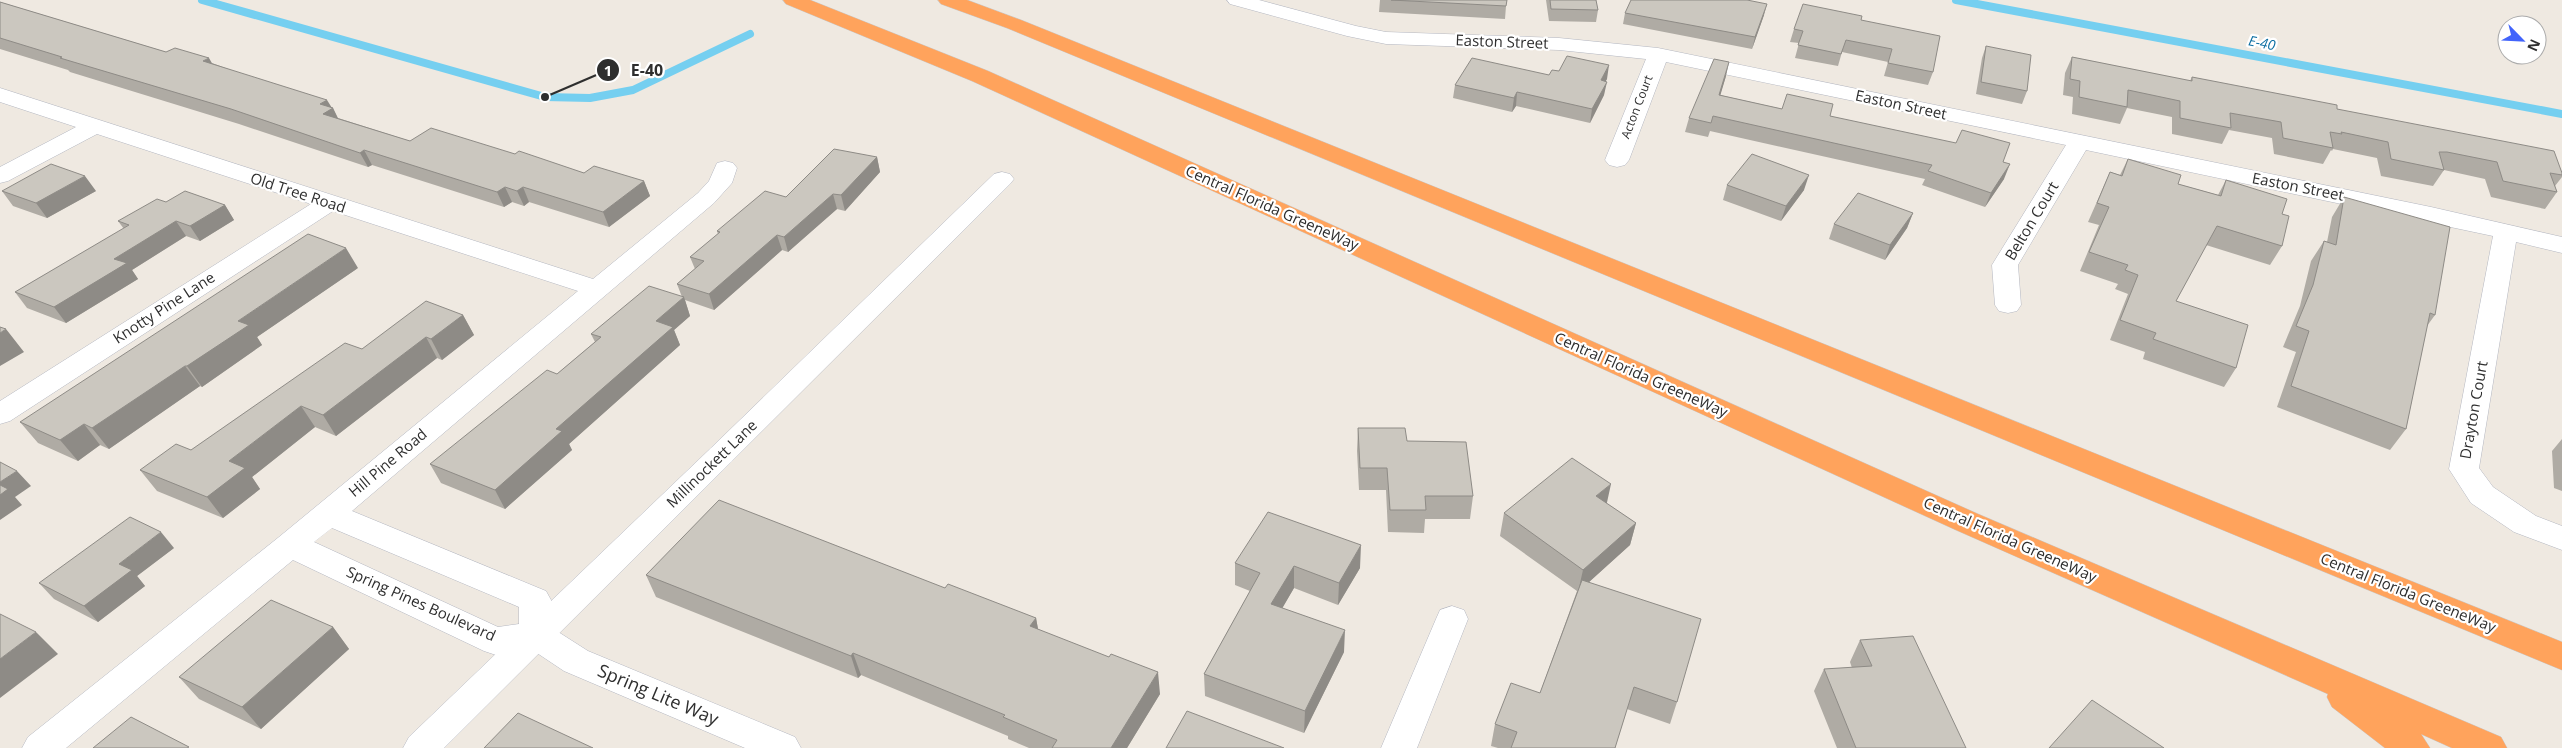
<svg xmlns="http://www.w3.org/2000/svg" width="2562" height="748" font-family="'Open Sans',sans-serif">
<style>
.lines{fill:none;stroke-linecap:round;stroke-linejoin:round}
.stream{stroke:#75cff0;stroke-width:8}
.minor-casing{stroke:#b4b7c1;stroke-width:1}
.tertiary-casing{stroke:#b4b7c1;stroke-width:1}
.motorway-casing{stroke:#c9c9c9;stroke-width:1}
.minor{fill:#fff;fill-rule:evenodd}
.tertiary{fill:#fff;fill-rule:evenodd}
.motorway{fill:#ffa35c;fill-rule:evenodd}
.wall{fill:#afaba4}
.shaded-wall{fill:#8e8b86}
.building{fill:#cbc7bf;stroke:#8e8b86}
.labels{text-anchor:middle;stroke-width:4.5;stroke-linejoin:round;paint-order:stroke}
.far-street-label{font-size:12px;fill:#2e2e2e;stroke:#fff}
.far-water-label{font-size:14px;font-style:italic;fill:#0d6fa3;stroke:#fff}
.street-label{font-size:15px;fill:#2e2e2e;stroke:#fff}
.near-street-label{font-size:18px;fill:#2e2e2e;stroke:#fff}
.leader{fill:none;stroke:#2e2e2e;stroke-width:2}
.callout-dot{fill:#2e2e2e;stroke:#fff;stroke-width:2}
.mark-label{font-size:15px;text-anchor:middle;font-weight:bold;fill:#fff}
.callout-label{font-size:16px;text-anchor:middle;font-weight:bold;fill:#2e2e2e;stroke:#fff;stroke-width:4.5;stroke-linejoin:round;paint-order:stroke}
</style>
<rect width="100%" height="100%" fill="#efe9e1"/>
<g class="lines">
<!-- stream -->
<path class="stream" d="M202,0L545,97L590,98L633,90L750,34
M1956,0L2562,114"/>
<defs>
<path id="minor" d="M1227,0H1259L1356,26L1386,32L1559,38L1658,48L2431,207L2562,237V253L2516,242L2479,468L2493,487L2536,516L2562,526V550L2514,532L2471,503L2449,469L2493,236L2086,150L2018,265L2021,305L2017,311L2008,313L1999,311L1995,305L1992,265L2066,145L1666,62L1629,160L1625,165L1617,167L1609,165L1605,160L1646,59L1559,50L1386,44L1347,36L1230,4Z
M0,88L593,279L698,193L709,181L717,163L725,161L733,163L737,168L732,183L714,203L352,511L546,591L551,600L552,628L588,651L795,737L801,748H745L564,671L531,649L496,655L484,651L293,560L66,748H22L28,737L279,537L578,291L333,211L10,421L0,424V401L311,204L97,134L8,181L0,183V167L76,127L0,102ZM332,528L519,607V624L498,627L314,542Z
M1002,172L1010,174L1014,179L1010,184L731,462L721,466L711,462L706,455L711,448L994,174Z
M1452,606L1464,610L1468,619L1417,748H1381L1436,619L1440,610Z"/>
<path id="tertiary" d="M721,444L731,448L736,455L731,462L444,748H403L409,737L711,448Z"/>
<path id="motorway" d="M783,0H810L988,71L1978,514L2501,737L2507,748H2452L2421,734L2430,748H2385L2332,707L2327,697L2328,694L1956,530L972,81L786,4Z
M938,0H967L1021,20L2562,642V670L1007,28L941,4Z"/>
</defs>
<!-- minor casing -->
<use href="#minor" class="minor-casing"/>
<!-- tertiary casing -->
<use href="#tertiary" class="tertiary-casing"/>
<!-- motorway casing -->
<use href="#motorway" class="motorway-casing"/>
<!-- minor -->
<use href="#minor" class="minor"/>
<!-- tertiary -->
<use href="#tertiary" class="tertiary"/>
<!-- motorway -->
<use href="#motorway" class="motorway"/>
</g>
<!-- wall -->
<path class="wall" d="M1380,0H1507L1506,6L1505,19L1379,12Z
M1546,0H1596L1598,10L1596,22L1549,21Z
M0,2L166,52L212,63L333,108L338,118L410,141L515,154L584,173L644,181L650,196L609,227L529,202L524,206L512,202L504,207L372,165L368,167L239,124L70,72L68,70L0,49Z
M1625,13L1764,15L1752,49L1623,24Z
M1861,20L1933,72L1928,85L1884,76L1888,62L1842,52L1838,66L1795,58L1799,43L1790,42L1794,29Z
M1986,46L2027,91L2022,104L1976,94L1982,58Z
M2072,57L2190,81L2192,77L2337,109L2562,173V177L2555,186L2557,192L2545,209L2491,197L2485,179L2444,170L2433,186L2381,176L2377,158L2333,149L2332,151L2331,150L2323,164L2274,154L2272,138L2229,130L2222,144L2172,134V117L2127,108L2120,124L2072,114L2073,97L2063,95L2065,73Z
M1549,75L1607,79L1605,81L1604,95L1590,123L1516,106L1512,112L1453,98L1455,85Z
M1726,76L1720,95L1782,109L1830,116L2003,162L2004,179L1985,207L1922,185L1925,179L1710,131L1708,137L1685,132L1689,118Z
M877,157L880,172L845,211L837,209L788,252L782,250L714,310L685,300L690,316L674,330L680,345L569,444L572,450L505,509L441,483L430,464L557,374L595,342L591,334L682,297L677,284L695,269L690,257L718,234L717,231L786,197Z
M2128,159L2178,184L2218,195L2226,180L2282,214V246L2270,265L2206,245L2176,301L2236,368L2224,387L2143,359L2145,352L2110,340L2128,294L2115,289L2118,284L2080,271L2099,225L2088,222L2110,172L2120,175Z
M1727,185L1804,190L1781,221L1723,200Z
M2,191H96L47,218L13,206Z
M2344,197L2435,315L2427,326L2406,429L2390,450L2277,407L2296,352L2283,347L2300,306L2311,261L2324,241L2327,242L2332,217Z
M166,202L225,205L234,220L200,241L186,236L132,270L138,279L66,323L27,308L15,292L124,229L118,221Z
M1913,213L1907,228L1885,260L1829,239L1834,224Z
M358,268L257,337L262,345L202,387L200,386L109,449L100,445L78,461L38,443L20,422Z
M463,315L474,335L442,360L437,358L336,436L315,427L252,477L260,489L223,518L157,491L140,470L191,450L362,349Z
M1358,428L1407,441L1473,496L1470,519H1425L1424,533L1388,532L1386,490H1359L1357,451Z
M2562,439V491L2554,488L2552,451Z
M1606,503L1636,523L1630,545L1589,582L1677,702L1670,724L1627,709L1615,748H1498L1491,746L1495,724L1540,693L1577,591L1500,536L1504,513Z
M174,548L137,576L145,586L98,622L54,599L39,583Z
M1235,563L1360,568L1338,605L1294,588L1282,608L1344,652L1304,733L1205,696L1204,674L1250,591L1235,585Z
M646,575L945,588L1036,618L1038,629L1160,694L1127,748H1029L1008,739V736L861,675L858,678L656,597Z
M333,627L349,649L261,729L199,699L179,677Z
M1860,640L1966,748H1837L1814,691L1824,669L1852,668L1850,662Z"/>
<!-- shaded-wall -->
<path class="shaded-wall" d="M1767,4L1764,15L1752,49L1755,37Z
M209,58L217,72L203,61Z
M1729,62L1726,76L1716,110L1719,95Z
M1609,65L1607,79L1599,94L1601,80Z
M1607,82L1604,95L1590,123L1592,109Z
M1517,92L1516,106L1512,112L1514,98Z
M327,100L332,108H333L340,123L323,114L320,104Z
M364,150L372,165L368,167L360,153Z
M877,157L880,172L845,211L841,195Z
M2010,164L2004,179L1985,207L1991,193Z
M1809,175L1804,190L1781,221L1786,206Z
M85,176L96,191L47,218L36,203Z
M644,181L650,196L609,227L603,212Z
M505,187L512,202L504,207L497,192Z
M523,187L529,202L524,206L517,191Z
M833,194L837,209L788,252L784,237Z
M225,205L234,220L200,241L190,226Z
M1913,213L1907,228L1885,260L1890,245Z
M176,221L186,236L132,270L138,279L66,323L54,307L114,259Z
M777,235L782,250L714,310L709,294Z
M346,248L358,268L257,337L262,345L202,387L187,366L238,321Z
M684,297L690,316L674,330L680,345L569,444L572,450L505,509L495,490L556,429L656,321Z
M463,315L474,335L442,360L431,339Z
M6,329L24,352L0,366V333Z
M426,337L437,358L336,436L323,415Z
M185,366L200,386L109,449L92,428Z
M301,406L315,427L252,477L260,489L223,518L207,497L229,461Z
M84,424L100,445L78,461L60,440Z
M17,471L31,486L15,497L22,505L0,520V482Z
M1611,484L1606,507L1596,496Z
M1636,523L1630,545L1578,592L1583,570Z
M161,532L174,548L137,576L145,586L98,622L84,606L119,564Z
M1361,545L1360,568L1338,605L1339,583Z
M1294,566V588L1272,626L1271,604Z
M1036,618L1040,640L1030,626Z
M333,627L349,649L261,729L242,707Z
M1345,630L1344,652L1304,733L1305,711Z
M36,632L58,654L0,698V659Z
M853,653L861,675L858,678L851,656Z
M1158,672L1160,694L1127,748H1111Z"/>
<!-- building -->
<path class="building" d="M1391,0H1507L1506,6Z
M1550,0H1596L1598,10L1551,9Z
M1631,0H1747L1767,4L1755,37L1625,13Z
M0,2L166,52L175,48L209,58L203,61L327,100L320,104L333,108L323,114L410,141L431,128L515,154L519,151L584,173L594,166L644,181L603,212L523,187L517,191L505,187L497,192L364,150L360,153L231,109L60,58L62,57L0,38Z
M1803,4L1862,16L1861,20L1940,36L1933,72L1888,63L1892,49L1846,40L1841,54L1798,45L1803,31L1794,29Z
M1986,46L2031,55L2027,91L1981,82Z
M1567,56L1609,65L1601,80L1607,82L1592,109L1517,92L1514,98L1455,85L1472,58L1549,75L1552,70L1559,71Z
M2072,57L2192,81V77L2337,105V109L2554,151L2562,173V175L2550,173L2557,192L2503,181L2497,162L2447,152H2439L2444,170L2391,159L2388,142L2341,132L2342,134L2330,132L2333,148L2283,138L2281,122L2230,113L2231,128L2180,118V101L2128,90L2127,107L2079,97L2080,81L2070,79Z
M1714,59L1729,62L1719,95L1782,109L1787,94L1833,104L1830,116L1956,143L1962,130L2010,143L2003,162L2010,164L1991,193L1928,171L1932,165L1713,116L1711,123L1689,118Z
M834,149L877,157L841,195L833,194L784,237L777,235L709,294L677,284L704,261L690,257L720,232L717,231L765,191L786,197Z
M1752,154L1809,175L1786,206L1727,185Z
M2128,159L2181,175L2178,184L2221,196L2226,180L2287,199L2282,214L2289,216L2282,246L2217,226L2176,301L2248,325L2236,368L2153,339L2156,333L2120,320L2138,275L2125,270L2128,265L2089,252L2109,207L2097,203L2110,172L2122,176Z
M51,164L85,176L36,203L2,191Z
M185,191L225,205L190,226L176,221L114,259L127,263L54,307L15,292L129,225L118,221L157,199L166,202Z
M1858,193L1913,213L1890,245L1834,224Z
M2344,197L2450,227L2435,315L2430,313L2406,429L2291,386L2309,331L2296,326L2313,285L2324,241L2336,245Z
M308,234L346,248L238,321L249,325L187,366H185L92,428L84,424L60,440L20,422Z
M649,286L684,297L656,321L673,327L556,429L562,431L495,490L430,464L547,370L557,374L601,337L591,334Z
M426,301L463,315L431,339L426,337L323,415L301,406L229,461L245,468L207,497L140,470L176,444L191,450L345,343L362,349Z
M0,327L6,329L0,333Z
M1358,428H1405L1407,441L1466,442L1473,496H1425L1426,510H1390L1387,468H1360Z
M1572,458L1611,484L1596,496L1636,523L1583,570L1504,513Z
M0,462L17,471L0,482Z
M0,485L8,489L0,495Z
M719,500L945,588L948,584L1036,618L1030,626L1109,657L1111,654L1158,672L1111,748H1052L1057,740L1003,717L1005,715L853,653L851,656L646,575Z
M1268,512L1361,545L1339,583L1294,566L1271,604L1345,630L1305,711L1204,674L1260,573L1235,563Z
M130,517L161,532L119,564L132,570L84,606L39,583Z
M1582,580L1701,619L1677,702L1634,687L1615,748H1511L1517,732L1495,724L1511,683L1540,693Z
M271,600L333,627L242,707L179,677Z
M0,614L36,632L0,659Z
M1913,636L1966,748H1856L1824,669L1872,666L1860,640Z
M2092,700L2164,748H2049Z
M1187,711L1284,748H1166Z
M518,713L593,748H484Z
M131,717L189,747L187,748H93Z"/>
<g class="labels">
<!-- far-street labels -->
<g class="far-street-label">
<text transform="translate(1637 107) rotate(-69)" y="4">Acton Court</text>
</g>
<!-- far-water labels -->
<g class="far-water-label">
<text transform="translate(2262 43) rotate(11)" y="5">E-40</text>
</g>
<!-- street labels -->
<g class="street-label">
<text transform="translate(1502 42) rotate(2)" y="5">Easton Street</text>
<text transform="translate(1901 105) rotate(12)" y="5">Easton Street</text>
<text transform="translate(2298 187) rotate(11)" y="5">Easton Street</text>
<text transform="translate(298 193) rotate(18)" y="5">Old Tree Road</text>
<text transform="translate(1272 208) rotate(24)" y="5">Central Florida GreeneWay</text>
<text transform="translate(2032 221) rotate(-59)" y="5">Belton Court</text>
<text transform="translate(164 308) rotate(-33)" y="5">Knotty Pine Lane</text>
<text transform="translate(1641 375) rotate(24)" y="5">Central Florida GreeneWay</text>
<text transform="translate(2474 410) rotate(-80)" y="5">Drayton Court</text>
<text transform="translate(388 463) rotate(-40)" y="5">Hill Pine Road</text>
<text transform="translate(712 464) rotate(-44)" y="5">Millinockett Lane</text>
<text transform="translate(2010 540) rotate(24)" y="5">Central Florida GreeneWay</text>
<text transform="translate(2408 593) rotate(22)" y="5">Central Florida GreeneWay</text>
<text transform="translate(421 604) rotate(24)" y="5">Spring Pines Boulevard</text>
</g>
<!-- near-street labels -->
<g class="near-street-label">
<text transform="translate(658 695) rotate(23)" y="6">Spring Lite Way</text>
</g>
</g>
<!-- callouts -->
<path class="leader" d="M545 97L608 70"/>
<g class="callout-dot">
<circle cx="545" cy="97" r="5"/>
<circle cx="608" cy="70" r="12"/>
</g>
<g class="mark-label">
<text x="608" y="76">1</text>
</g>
<g class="callout-label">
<text x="647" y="76">E-40</text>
</g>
<!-- north arrow -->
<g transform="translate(2522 40) rotate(114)"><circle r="24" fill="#ffffff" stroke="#ababab"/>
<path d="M0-4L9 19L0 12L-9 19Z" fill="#4264fb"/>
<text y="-8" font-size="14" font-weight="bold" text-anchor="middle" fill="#2e2e2e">N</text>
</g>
</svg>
